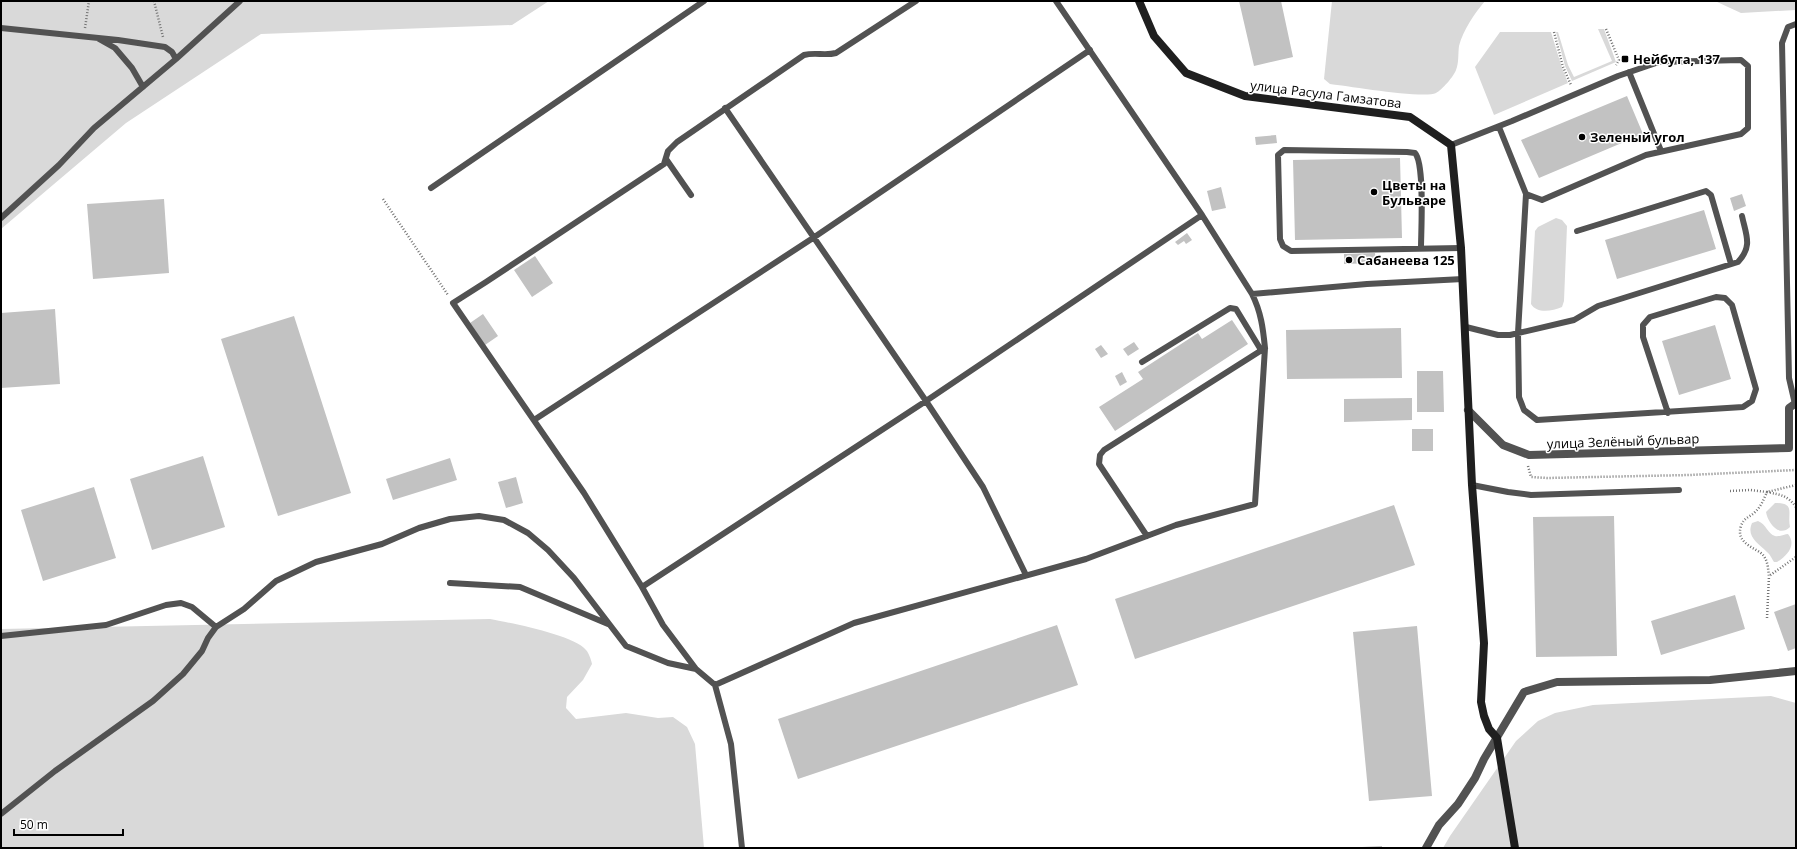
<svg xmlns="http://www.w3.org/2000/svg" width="1797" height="849" font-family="'Open Sans',sans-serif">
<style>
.green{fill:#d9d9d9}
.building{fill:#c2c2c2}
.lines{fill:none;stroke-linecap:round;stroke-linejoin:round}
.path{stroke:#747474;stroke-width:2.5;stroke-dasharray:1 2;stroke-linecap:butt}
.service{stroke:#525252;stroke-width:6}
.minor{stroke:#525252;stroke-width:8}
.secondary{stroke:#1f1f1f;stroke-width:8}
.poi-dot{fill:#000;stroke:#fff;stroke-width:1.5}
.labels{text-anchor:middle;stroke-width:3;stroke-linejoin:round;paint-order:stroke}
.poi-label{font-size:13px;font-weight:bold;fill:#000;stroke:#fff;text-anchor:start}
.street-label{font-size:13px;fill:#000;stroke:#fff}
</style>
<rect width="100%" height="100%" fill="#fff"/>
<!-- green -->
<path class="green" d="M1,1H549L512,25L261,34L126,123L1,229Z
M1332,1H1485C1475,13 1463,30 1459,46C1458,53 1459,63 1456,70C1454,76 1442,90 1436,93C1424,99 1348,86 1330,84L1324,79Z
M1715,1H1796V10L1741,13Z
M1598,29H1604L1616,62L1572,81L1565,66L1556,32H1558L1568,65L1574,77L1612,61Z
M1500,32H1551L1562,68L1568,83L1494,115L1475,67Z
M1556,218L1562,220L1567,226L1564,301L1562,307C1552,311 1537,314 1531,304L1535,231L1538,227Z
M1775,503C1796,503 1787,513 1790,527C1779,538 1768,523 1766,512Z
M1758,521C1766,524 1768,534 1775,536C1779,537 1785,534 1788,534C1797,545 1787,556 1777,562H1774C1772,559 1770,554 1767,552C1758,543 1746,537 1752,523Z
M490,619C511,623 574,635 586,650C589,653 591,660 592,664L583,680L567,697L566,708L576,719L626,713L658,718L673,717L687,727L695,744L704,848H1V629Z
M1771,696L1796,703V848H1443L1450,836L1516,741L1538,721L1555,713L1593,705Z"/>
<!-- building -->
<path class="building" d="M1239,1H1281L1293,57L1254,66Z
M1627,96L1643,134L1539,178L1521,140Z
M1276,135L1277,143L1256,145L1255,137Z
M1400,158L1402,238L1295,240L1293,160Z
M1221,187L1226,208L1212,211L1207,191Z
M1742,194L1746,206L1734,211L1730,198Z
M164,199L169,273L93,279L87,204Z
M1704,210L1716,249L1617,279L1605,240Z
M1187,233L1192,240L1186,244L1184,241L1178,245L1175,242Z
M1375,253L1376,263L1344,264V254Z
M535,256L553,283L532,297L514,270Z
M55,309L60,384L1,388V313Z
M483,314L498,336L485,345L470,323Z
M294,316L351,493L278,516L221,339Z
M1232,320L1248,344L1115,431L1099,407L1143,379L1138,372L1198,333L1202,339Z
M1715,325L1731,379L1679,395L1662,341Z
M1401,328L1402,378L1287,379L1286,330Z
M1134,342L1139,349L1128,356L1123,349Z
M1101,345L1108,354L1101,358L1095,349Z
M1417,371H1443L1444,412H1417Z
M1122,372L1127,382L1120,386L1115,376Z
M1412,398V420L1344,422V399Z
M1412,429H1433V451H1412Z
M203,456L225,527L152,550L130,479Z
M450,458L457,480L393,500L386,479Z
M516,477L523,503L506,508L498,482Z
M94,487L116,558L43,581L21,510Z
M1394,505L1415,565L1135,659L1115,599Z
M1614,516L1617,656L1536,657L1533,517Z
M1735,595L1745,629L1661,655L1651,621Z
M1796,604V648L1788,651L1774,612Z
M1057,625L1078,685L798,779L778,719Z
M1417,626L1432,796L1369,801L1353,632Z
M1382,846V848H1363L1362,847Z"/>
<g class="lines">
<!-- path -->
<path class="path" d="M154,1L163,37
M85,28L89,1
M1606,29L1619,60L1616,65
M1554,32L1563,67L1571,85
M383,199L448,295
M1528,466L1531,477L1547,478L1689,475L1796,470
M1730,491L1750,490L1767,492L1796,485
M1796,507C1787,495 1781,495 1767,492C1764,499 1761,506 1756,511C1751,517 1744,517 1741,526C1735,544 1757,548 1763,555C1768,561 1768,569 1769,576L1796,557
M1767,618L1769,576"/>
<!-- service -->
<path class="service" d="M1056,1L1202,215L1252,294L1367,284L1463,279
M1,28L118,40L165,47L172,52L176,59L94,128L59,165L1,218
M99,39L115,48L132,68L143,87
M176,59L240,1
M1629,72L1661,151
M725,108L926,401L983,487L1026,575
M1451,145L1512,121L1618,76L1659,62L1741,60L1748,66V128L1741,134L1646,155L1542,200L1526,194L1499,127
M666,159L691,195
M431,188L704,1
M1526,194L1518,333L1519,397L1524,410L1537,420L1743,407L1752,401L1756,389L1732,305L1725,298L1716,297L1650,317L1643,325V337L1668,413
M1577,231L1706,191L1711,195L1731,264
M1421,248C1421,231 1425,164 1415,153L1407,152L1284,150L1278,155L1280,239L1283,246L1291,251L1461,248
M1466,327L1498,335H1510L1574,320L1598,306L1738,262C1753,246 1746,235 1742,216
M1142,362L1230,308L1236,309L1261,350
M1795,404L1789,378L1782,43L1788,27L1796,24
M534,420L813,238L1090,50
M1472,485L1508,492L1531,495L1679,490
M1147,536L1099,464L1100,455L1104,450L1265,348
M450,583L520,587L608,624
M642,587L926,401L1202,215
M1,636L106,625L166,605L181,603L192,607L216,627L244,609L276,581L316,562L382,544L419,528L450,519L479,516L504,520L528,533L548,550L574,578L626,646L668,663L696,669
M715,685L854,623L1086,559L1176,525L1255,504L1265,348C1263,328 1261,312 1252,294
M1,814L55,771L153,701L183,674L202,651L208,638L216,627
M742,848L731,744L715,685L696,669L663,625L642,587L584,493L453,303L486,282L664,164L668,151L677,142L804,55C815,52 825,56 836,53L916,1"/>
<!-- minor -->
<path class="minor" d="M1468,410L1503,445L1529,455L1789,448V408L1796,403
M1426,848L1439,825L1458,804L1475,778L1484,759L1524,692L1557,682L1710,680L1796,671"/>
<!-- secondary -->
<path class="secondary" d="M1139,1L1154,36L1186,73L1245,96L1410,117L1451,145L1461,248L1472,485L1484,643L1481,702L1484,716L1489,729L1497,738L1515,848"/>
</g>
<!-- markers -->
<g class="poi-dot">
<rect x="1621" y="55" width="8" height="8" rx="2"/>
<circle cx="1582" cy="137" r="4"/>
<circle cx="1374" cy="192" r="4"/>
<circle cx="1349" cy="260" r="4"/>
</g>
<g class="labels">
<!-- poi labels -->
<g class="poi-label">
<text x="1633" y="64">Нейбута, 137</text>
<text x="1590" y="142">Зеленый угол</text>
<text x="1382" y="190">Цветы на<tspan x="1382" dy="15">Бульваре</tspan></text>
<text x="1357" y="265">Сабанеева 125</text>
</g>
<!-- street labels -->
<g class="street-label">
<text transform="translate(1326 94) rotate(7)" y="5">улица Расула Гамзатова</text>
<text transform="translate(1623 441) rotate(-2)" y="5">улица Зелёный бульвар</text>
</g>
</g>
<!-- border -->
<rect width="1797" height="849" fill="none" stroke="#000000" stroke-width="4"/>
<!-- scale -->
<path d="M14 829v6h109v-6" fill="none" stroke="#000000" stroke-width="2"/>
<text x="20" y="829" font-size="12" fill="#000000" stroke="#ffffff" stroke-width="3" paint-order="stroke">50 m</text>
</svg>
